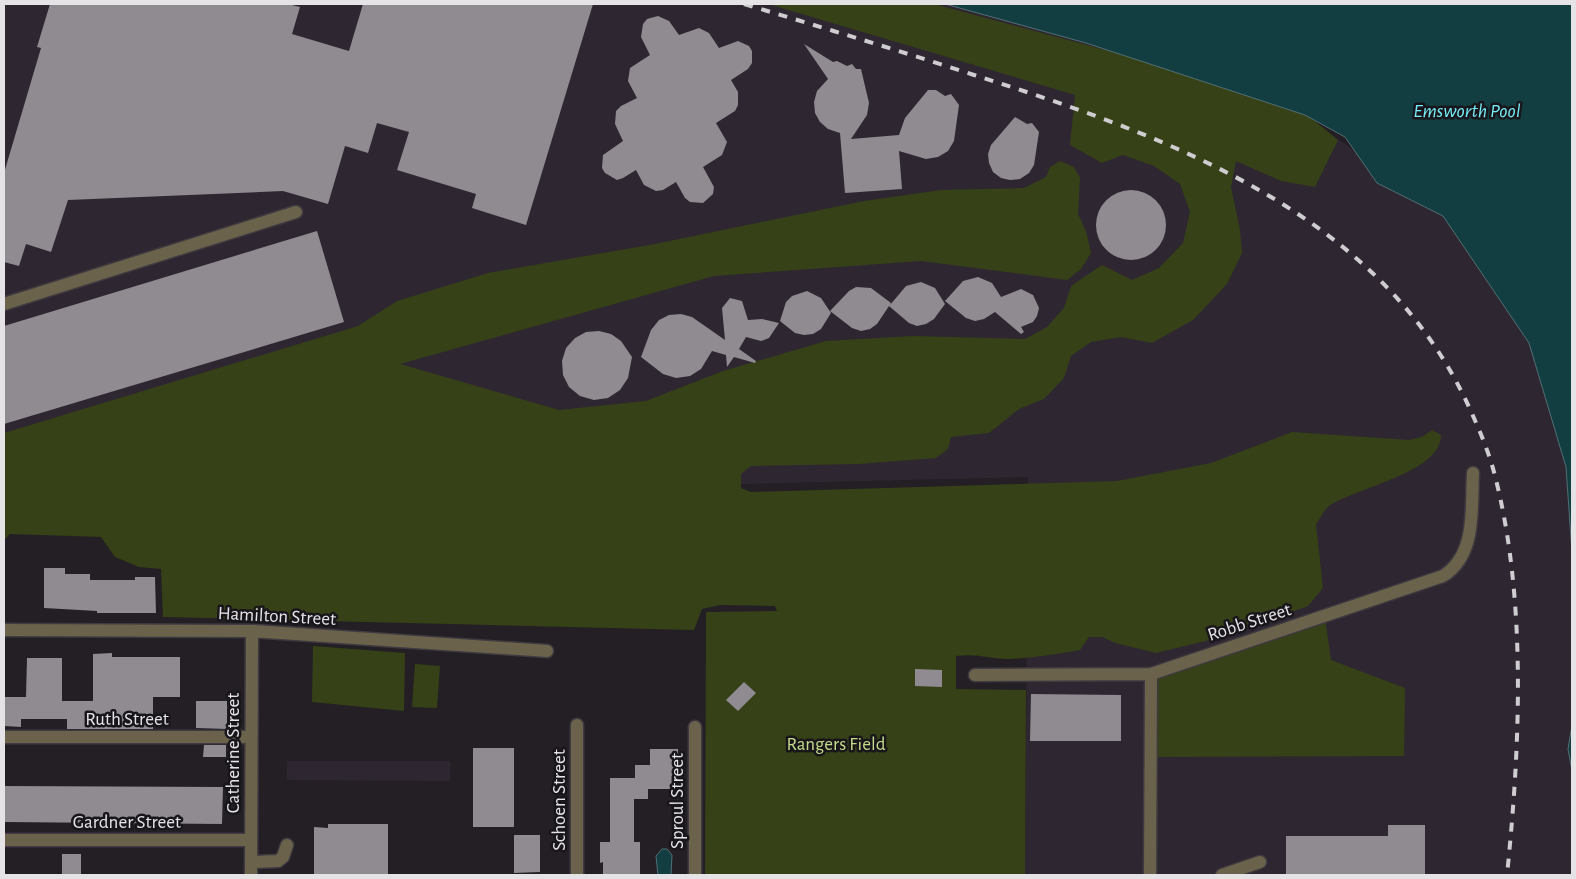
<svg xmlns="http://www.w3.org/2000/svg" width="1576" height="879" font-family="'Alegreya Sans',sans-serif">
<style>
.built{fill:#2e2731}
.green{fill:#364117}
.water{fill:#123e42;stroke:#527074}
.building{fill:#8f8b91}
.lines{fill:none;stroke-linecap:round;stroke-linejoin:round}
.minor-casing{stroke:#3e3a3f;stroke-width:15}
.minor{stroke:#6b624c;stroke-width:12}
.rail{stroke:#d0cdd1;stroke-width:4;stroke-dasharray:9 9;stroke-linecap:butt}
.labels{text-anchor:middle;stroke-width:5;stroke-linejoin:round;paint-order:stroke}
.street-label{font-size:19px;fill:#e6e3e7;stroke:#19161b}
.park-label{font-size:19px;fill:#c4db89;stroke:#19161b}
.water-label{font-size:20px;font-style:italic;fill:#74edf7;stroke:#19161b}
</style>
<rect width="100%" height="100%" fill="#231f24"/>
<!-- built -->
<path class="built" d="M4,4H945L1086,43L1305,115L1443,215L1529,343L1566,467L1572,553V725L1568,749L1572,771V875H1025L1028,477L248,496L4,505Z
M287,761H450V781L287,780Z"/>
<!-- green -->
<path class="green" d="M768,4H934L1254,90L1300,109L1338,140L1315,187L1281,181L1236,161L1231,187L1240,230L1242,253L1227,284L1193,320L1152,343L1121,337L1091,342L1071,356L1064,378L1044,399L1019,409L989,433L951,437L948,449L936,458L859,464L751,466L741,474V488L751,492L1117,481L1211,463L1292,432L1409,440L1422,437L1432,430L1441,435C1441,473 1357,487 1329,506C1324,510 1320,519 1316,524L1323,588L1308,606L1222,637L1156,653L1115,643L1102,637H1089L1080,650C1057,654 1034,658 1010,659C991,659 976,653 956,656V689L1026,690L1025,875H705L706,612L777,611L775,606L720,605L702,609L694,630L163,617L161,569L139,567L115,557L101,537L10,534L4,540V433L358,326L397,301L488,273L655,244L864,201L941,190L1024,188L1046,177L1050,167L1060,161L1074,167L1080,178L1078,214L1086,231L1091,253L1081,269L1067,280L921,261L714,276L400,364L559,410L646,401L723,371L826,341L912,336L1025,339L1047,327L1064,308L1071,286L1102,265L1132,280L1159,268L1183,243L1190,212L1180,184L1154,166L1123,155L1102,163L1070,145L1075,95Z
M1325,618L1331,660L1405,688L1404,756L1152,757L1153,676Z
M313,646L405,653L404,711L312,702Z
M415,664L440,666L437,708L412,707Z"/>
<!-- water -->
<path class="water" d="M945,4H1572V553L1566,467L1529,343L1443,216L1377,183L1345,137L1305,115L1086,43Z
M1572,725V771L1568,749Z
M662,849H667L672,855L671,875H658L656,856Z"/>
<!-- building -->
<path class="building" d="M50,4H288L300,7L292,34L349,51L363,4H593L526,225L472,208L476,194L397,170L409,132L377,123L368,153L345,146L328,204L283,191L68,200L51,252L26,244L19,266L4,262V173L41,48L37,47Z
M658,16L669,21L679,35L699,28L709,33L719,48L738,41L749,46L752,51V63L748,69L731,80L738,92V105L735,111L716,123L727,142L722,155L703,167L714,187L713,194L703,203L690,202L685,198L676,182L663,190L656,191L644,185L636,170L623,178L617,180L605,173L602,168L603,155L623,141L615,124L616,111L621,106L637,98L628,81L630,68L650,55L641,37L643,24L647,19Z
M804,44L833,62L837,61L847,66L852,64L856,69H861L869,103L867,115L851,139L899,135L905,118L928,90H936L945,96L951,94L959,105L954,141L948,151L938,157L926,159L899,151L902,189L845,193L840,133L828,129L820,122L815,113L814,102L817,91L828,79Z
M1015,117L1027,124L1032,123L1039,132L1034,165L1029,173L1020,179L1010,180L1001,178L993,172L989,163L988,154L991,145Z
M1096 225a35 35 0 1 1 70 0a35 35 0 1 1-70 0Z
M317,231L344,322L4,424V326Z
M978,277L992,283L1001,297L1021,289L1033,295L1039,308L1037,316L1033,322L1021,327L1024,332L1021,334L995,312L984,319L975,321L966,318L945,301L963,281Z
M921,282L935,288L945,304L934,319L926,324L917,326L909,323L889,306L877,324L870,329L861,331L852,328L830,311L849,291L856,287L871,288L891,303L890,305L906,286Z
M807,291L821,298L831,313L821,329L813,334L804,335L795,333L780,321L786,302L792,296Z
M730,298L742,301L748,320L762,319L779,323L769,338L761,341L746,337L739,349L756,361L755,363L734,357L727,367L726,355L712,351L701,369L690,376L676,378L663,374L641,357L651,330L659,320L669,315L681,314L692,317L725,340L722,308Z
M599,331L611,334L621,341L632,357L628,378L620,390L608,398L594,400L580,396L569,387L563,375L562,361L566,348L575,338L586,332Z
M44,568H65V574H90V580H135V577H155L156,613H97V611L44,608Z
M112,653V657H180V697H153V729H67V719H21V727L4,726V697H26L27,658H62V701H93V654Z
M915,669L942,670V687L915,686Z
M744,682L756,693L738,711L726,700Z
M1031,694L1121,695V741H1030Z
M196,701H227V729L196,728Z
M204,745H226V757H203Z
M473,748H514V827H473Z
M650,749H678L679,789H648V799H634V842H640V875H603V862L600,863V842H610V778H635V765H650Z
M4,786L223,787L222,824L4,822Z
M328,824H388V875H314V827L328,828Z
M1388,825H1425V875H1286V836H1388Z
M514,835H540V872L514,873Z
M62,854H81V875H62Z"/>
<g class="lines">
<defs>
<path id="minor" d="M4,304L296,212
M4,630L252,631L547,651
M975,675L1151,674
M4,737H251
M4,840H251
M251,862L278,861L283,857L287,845
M251,875L252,631
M577,875V725
M695,875V727
M1150,875L1151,674L1443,576C1477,555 1471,508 1473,473
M1222,875L1260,862"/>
</defs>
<!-- minor casing -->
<use href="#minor" class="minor-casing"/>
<!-- minor -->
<use href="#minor" class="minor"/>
<!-- rail -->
<path class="rail" d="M744,4C821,27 897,50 974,75C1166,136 1379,211 1469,407C1479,429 1489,452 1495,476C1527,600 1520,748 1507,875"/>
</g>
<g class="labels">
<!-- street labels -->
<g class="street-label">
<text transform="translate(277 615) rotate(3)" y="7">Hamilton Street</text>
<text transform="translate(1249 621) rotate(-18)" y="7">Robb Street</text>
<text x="127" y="725">Ruth Street</text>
<text transform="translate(232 753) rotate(-90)" y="7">Catherine Street</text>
<text transform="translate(558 800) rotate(-90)" y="7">Schoen Street</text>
<text transform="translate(676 801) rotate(-90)" y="7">Sproul Street</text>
<text x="127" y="828">Gardner Street</text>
</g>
<!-- park labels -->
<g class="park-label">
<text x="836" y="750">Rangers Field</text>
</g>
<!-- water labels -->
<g class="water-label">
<text x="1467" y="117">Emsworth Pool</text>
</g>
</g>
<!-- border -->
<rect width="1576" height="879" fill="none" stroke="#e6e3e7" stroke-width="10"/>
</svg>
